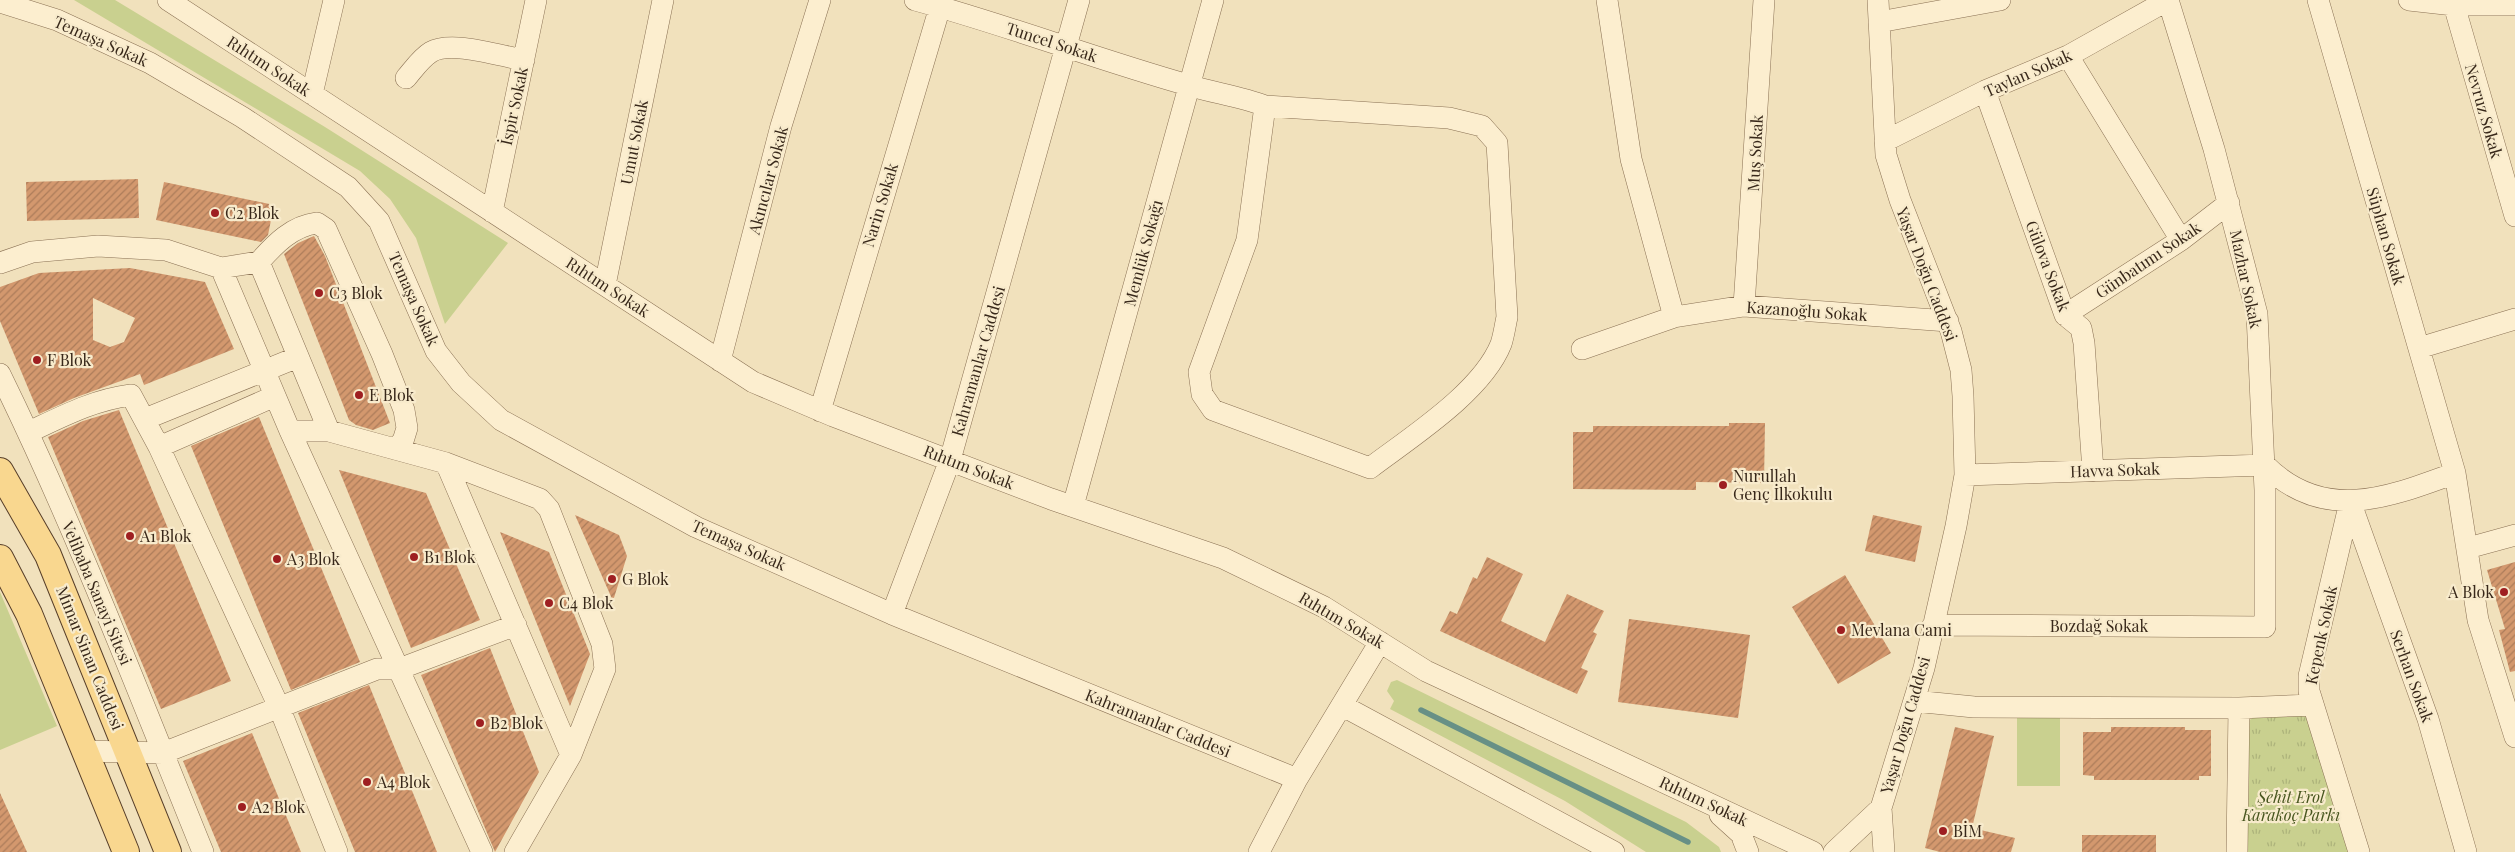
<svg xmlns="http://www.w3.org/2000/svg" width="2515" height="852" font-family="'Playfair Display',serif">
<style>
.green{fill:#c9d08f}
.park{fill:url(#park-tufts)}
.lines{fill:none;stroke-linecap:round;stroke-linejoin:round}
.stream{stroke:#679086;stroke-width:5.5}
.building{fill:url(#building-hatch);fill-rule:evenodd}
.minor-casing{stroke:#8a7154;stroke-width:22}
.major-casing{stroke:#573e29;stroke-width:28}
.minor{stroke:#fceecf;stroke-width:21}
.major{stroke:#f9d78f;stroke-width:26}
.poi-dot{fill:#9e1f21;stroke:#f8ebcc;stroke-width:2}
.labels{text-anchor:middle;stroke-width:4.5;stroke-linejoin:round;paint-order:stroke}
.street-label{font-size:16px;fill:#38281a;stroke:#f8ebcc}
.poi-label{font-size:16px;fill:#38281a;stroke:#f8ebcc;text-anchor:start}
.park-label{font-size:16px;font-style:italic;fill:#48561f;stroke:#f8ebcc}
</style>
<defs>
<pattern id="park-tufts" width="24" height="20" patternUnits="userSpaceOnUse" patternTransform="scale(1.25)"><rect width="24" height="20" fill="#c9d08f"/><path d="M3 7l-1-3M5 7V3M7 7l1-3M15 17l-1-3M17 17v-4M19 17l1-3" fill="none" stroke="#adb37b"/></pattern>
<pattern id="building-hatch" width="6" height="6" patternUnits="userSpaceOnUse" patternTransform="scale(1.25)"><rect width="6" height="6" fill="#d3986e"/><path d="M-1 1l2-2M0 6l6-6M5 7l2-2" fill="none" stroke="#ac7c5a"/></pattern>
</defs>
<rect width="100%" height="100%" fill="#f1e1bc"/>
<!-- green -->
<path class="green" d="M74,0H115L325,127L508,243L445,324L416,238L390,199L360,171Z
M0,592L57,726L0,750Z
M1397,680L1686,822L1719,847L1721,852H1646L1565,801L1390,709L1394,701L1387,691L1391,682Z
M2017,714H2060V786H2017Z"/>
<!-- park -->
<path class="park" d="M2301,716L2308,717L2354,852H2244L2248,721L2254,717Z"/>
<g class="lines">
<!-- stream -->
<path class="stream" d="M1421,710L1688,842"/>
</g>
<!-- building -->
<path class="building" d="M138,179L139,218L27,221L26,182Z
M164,182L274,205L268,235L261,242L156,220Z
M314,236L325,256L390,423L373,430L356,425L349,420L284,254L298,243Z
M130,268L205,282L234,349L144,385L140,374L74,398L39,414L0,321V287L39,273ZM93,298L135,318L124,342L110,347L93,340Z
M119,410L231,681L161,709L48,437L83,421Z
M259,417L360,662L291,690L191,446Z
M1729,423H1765L1764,483L1696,482V490L1573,489V432H1593V426H1729Z
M339,470L426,493L480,620L411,648Z
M575,515L619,535L627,556L613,601Z
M1873,515L1922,526L1915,562L1865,551Z
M500,532L549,552L590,654L570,706Z
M1487,557L1523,574L1501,621L1545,642L1567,594L1604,611L1593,632L1597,634L1581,668L1588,671L1577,694L1440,631L1450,611L1457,614L1473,577L1477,579Z
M2515,562V671L2510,672L2499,630L2505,629L2487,570Z
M1845,575L1891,653L1838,684L1792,607Z
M1629,619L1750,635L1738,718L1618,702Z
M490,648L539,772L495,852L421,675Z
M369,685L437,852H355L298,713Z
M1955,727L1994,736L1972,828L2015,838L2011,852H1940L1925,848Z
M2111,727H2185V730H2211V776H2199V780H2094V776L2083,775V732H2111Z
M252,733L301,852H221L183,761Z
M0,793L27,852H0Z
M2082,835H2156V852H2082Z"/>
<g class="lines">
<defs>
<path id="minor" d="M168,0L753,382L833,416L1051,499L1223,558L1324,607L1426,671L1813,852
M915,0C1007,25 1096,59 1188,85C1213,93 1240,96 1265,106L1449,118L1482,126L1497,143L1507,317C1505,326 1504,335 1501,344C1482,392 1411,437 1370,468L1213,410L1202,394L1199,372L1247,240L1265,106
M1607,0L1631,159L1674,317
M1878,0L1886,155L1900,200L1951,331L1961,370L1963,396L1965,475L1956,526L1924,668L1881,808L1884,852
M2318,0L2455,473L2478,620L2515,737
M2409,0L2454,5H2515
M0,2L57,20L150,63L242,117L348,187L379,221L436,351L461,383L501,420L696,527L892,614L1297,779
M2454,5L2515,216
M1879,22L2000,0
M2068,56L2181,240
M406,78C413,70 421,58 431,52C451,40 500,56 524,60
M1985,91L2065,315L2081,328L2084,343L2093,471
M312,94L334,0
M1885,141L1985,91L2068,56L2168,0
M492,212L536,0
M259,262C275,244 292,226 317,223L326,229L382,354L404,410L407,428L403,441L395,449
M0,263L32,252L98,246L166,250L221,268L259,262L329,431
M221,268L290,431L482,852
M605,285L663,0
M1744,306L1764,0
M2065,315L2181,240L2229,203
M2419,348L2515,319
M1582,349L1674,317L1744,306L1948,321
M720,361L781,126L820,0
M0,374C76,529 138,692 203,852
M820,411L942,0
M145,419L298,357
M290,431H329L446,463L540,499L549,509L602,644L605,669L571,755L515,852
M29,432C63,416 93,400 131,395L159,447L279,707L337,852
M159,447L275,396
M446,463L571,755
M1965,475L2265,465C2323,523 2387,498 2455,473
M2350,501L2428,719L2466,852
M2350,502L2309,676V691L2359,852
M1073,506L1213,0
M2468,548L2515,535
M892,614L950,460L1079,0
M1933,625L2265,627V490L2257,314L2214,149L2168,0
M1914,701L1974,707L2239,708L2237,852
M1343,706L1614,852
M2239,708L2312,705
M86,751L163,753L377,669H399L516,625
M1720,815L1741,834L1748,852
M1259,852L1297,779L1380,642
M1834,852L1881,808"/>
<path id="major" d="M0,471L48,555L168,852
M0,558L29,614L126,852"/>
</defs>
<!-- minor casing -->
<use href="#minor" class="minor-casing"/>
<!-- major casing -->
<use href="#major" class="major-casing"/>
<!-- minor -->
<use href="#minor" class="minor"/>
<!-- major -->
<use href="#major" class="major"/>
</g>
<!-- markers -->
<g class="poi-dot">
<circle cx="215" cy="213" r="5"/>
<circle cx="319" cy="293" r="5"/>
<circle cx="37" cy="360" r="5"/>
<circle cx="359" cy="395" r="5"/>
<circle cx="1723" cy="485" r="5"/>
<circle cx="130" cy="536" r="5"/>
<circle cx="414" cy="557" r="5"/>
<circle cx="277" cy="559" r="5"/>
<circle cx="612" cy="579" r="5"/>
<circle cx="2504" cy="592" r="5"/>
<circle cx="549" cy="603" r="5"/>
<circle cx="1841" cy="630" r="5"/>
<circle cx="480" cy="723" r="5"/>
<circle cx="367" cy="782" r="5"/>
<circle cx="242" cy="807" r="5"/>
<circle cx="1943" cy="831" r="5"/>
</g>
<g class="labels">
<!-- street labels -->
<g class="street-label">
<text transform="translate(101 41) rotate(24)" y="6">Temaşa Sokak</text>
<text transform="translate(1052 42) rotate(18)" y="6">Tuncel Sokak</text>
<text transform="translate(269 66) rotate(33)" y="6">Rıhtım Sokak</text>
<text transform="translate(2028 73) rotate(-24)" y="6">Taylan Sokak</text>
<text transform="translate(514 106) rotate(-78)" y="6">İspir Sokak</text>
<text transform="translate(2484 111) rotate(74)" y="6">Nevruz Sokak</text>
<text transform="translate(634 142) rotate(-79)" y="6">Umut Sokak</text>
<text transform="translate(1755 153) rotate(-87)" y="6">Muş Sokak</text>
<text transform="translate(768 180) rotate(-75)" y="6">Akıncılar Sokak</text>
<text transform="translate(880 205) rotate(-73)" y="6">Narin Sokak</text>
<text transform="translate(2386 236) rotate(74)" y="6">Süphan Sokak</text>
<text transform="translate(1143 253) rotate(-75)" y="6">Memlük Sokağı</text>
<text transform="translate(2148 260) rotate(-34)" y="6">Günbatımı Sokak</text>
<text transform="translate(2048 266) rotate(69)" y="6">Gülova Sokak</text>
<text transform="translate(1927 274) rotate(69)" y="6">Yaşar Doğu Caddesi</text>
<text transform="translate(2246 279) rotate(78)" y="6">Mazhar Sokak</text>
<text transform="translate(608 287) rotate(33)" y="6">Rıhtım Sokak</text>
<text transform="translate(414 299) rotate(66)" y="6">Temaşa Sokak</text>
<text transform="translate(1807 311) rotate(4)" y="6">Kazanoğlu Sokak</text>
<text transform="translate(978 361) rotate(-74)" y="6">Kahramanlar Caddesi</text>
<text transform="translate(969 467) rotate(21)" y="6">Rıhtım Sokak</text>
<text transform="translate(2115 470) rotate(-2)" y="6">Havva Sokak</text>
<text transform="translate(739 545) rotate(24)" y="6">Temaşa Sokak</text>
<text transform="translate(97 593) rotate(67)" y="6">Velibaba Sanayi Sitesi</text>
<text transform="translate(1342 620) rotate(30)" y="6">Rıhtım Sokak</text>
<text x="2099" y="632">Bozdağ Sokak</text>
<text transform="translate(2321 635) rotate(-78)" y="6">Kepenk Sokak</text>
<text transform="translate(90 658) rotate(68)" y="6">Mimar Sinan Caddesi</text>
<text transform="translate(2412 676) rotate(70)" y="6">Serhan Sokak</text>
<text transform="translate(1158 723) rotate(22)" y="6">Kahramanlar Caddesi</text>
<text transform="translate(1905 725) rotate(-74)" y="6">Yaşar Doğu Caddesi</text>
<text transform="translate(1704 801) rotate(25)" y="6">Rıhtım Sokak</text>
</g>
<!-- poi labels -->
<g class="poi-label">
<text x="225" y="219">C2 Blok</text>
<text x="329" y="299">C3 Blok</text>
<text x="47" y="366">F Blok</text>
<text x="369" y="401">E Blok</text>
<text x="1733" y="482">Nurullah<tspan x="1733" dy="18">Genç İlkokulu</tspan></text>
<text x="140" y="542">A1 Blok</text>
<text x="424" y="563">B1 Blok</text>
<text x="287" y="565">A3 Blok</text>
<text x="622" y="585">G Blok</text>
<text x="2494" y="598" text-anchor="end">A Blok</text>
<text x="559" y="609">C4 Blok</text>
<text x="1851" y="636">Mevlana Cami</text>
<text x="490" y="729">B2 Blok</text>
<text x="377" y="788">A4 Blok</text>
<text x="252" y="813">A2 Blok</text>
<text x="1953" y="837">BİM</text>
</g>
<!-- park labels -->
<g class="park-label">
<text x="2291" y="803">Şehit Erol<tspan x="2291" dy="18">Karakoç Parkı</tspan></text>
</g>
</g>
</svg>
